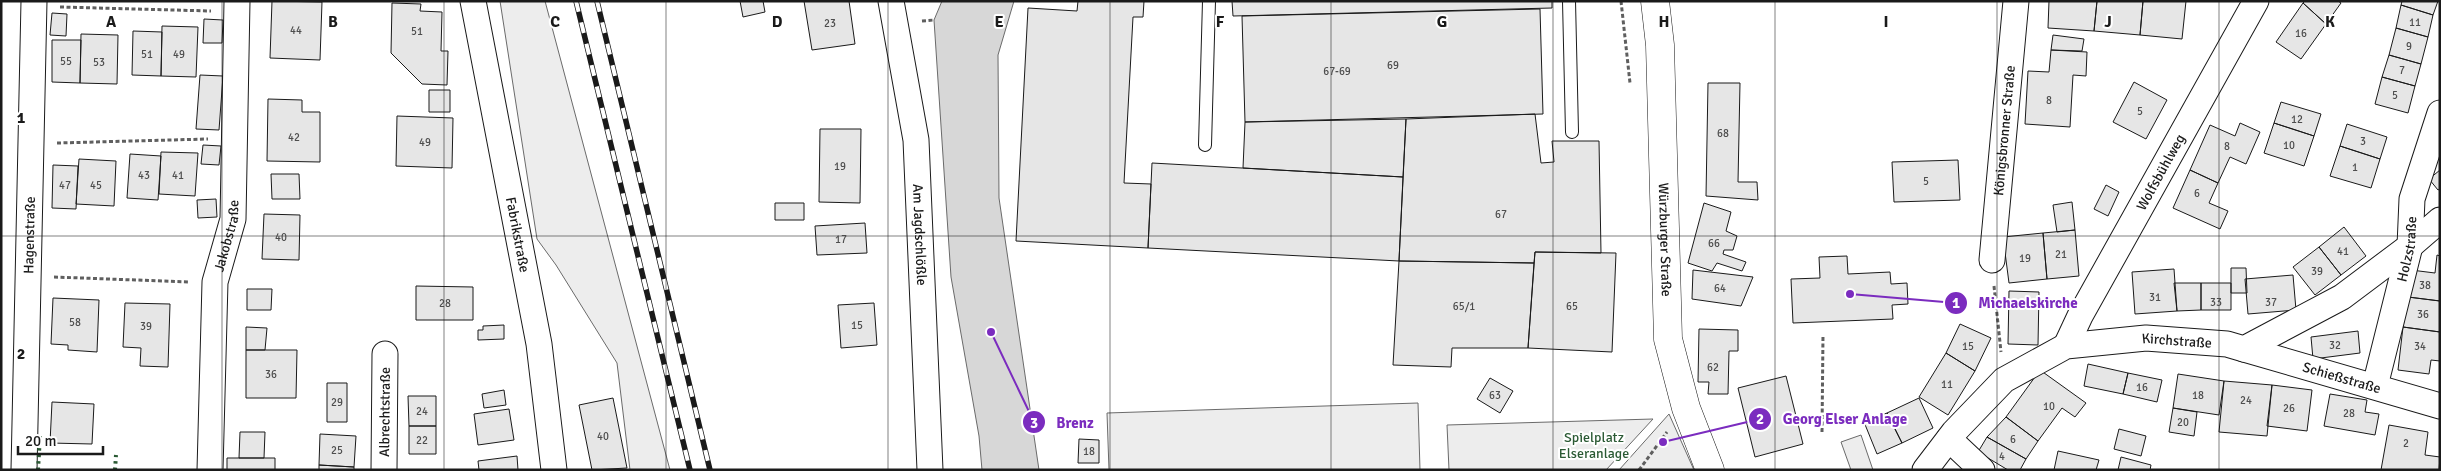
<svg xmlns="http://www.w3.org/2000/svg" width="2441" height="471" font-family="Signika,sans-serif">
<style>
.built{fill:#ededed;stroke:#6a6a6a}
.water{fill:#d7d7d7;stroke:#6a6a6a}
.building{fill:#e6e6e6;stroke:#1a1a1a}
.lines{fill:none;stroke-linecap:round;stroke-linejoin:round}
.service-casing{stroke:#1a1a1a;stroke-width:14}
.minor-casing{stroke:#1a1a1a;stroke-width:27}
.primary-casing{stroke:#1a1a1a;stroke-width:29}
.path{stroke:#5f5f5f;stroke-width:3;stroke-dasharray:4 2.5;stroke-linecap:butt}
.service{stroke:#fff;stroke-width:12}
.minor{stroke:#fff;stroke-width:25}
.primary{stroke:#fff;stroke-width:28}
.rail-casing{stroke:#1a1a1a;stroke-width:5.5}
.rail{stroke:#fff;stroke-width:4;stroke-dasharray:11;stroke-linecap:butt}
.hedge{stroke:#2b5a34;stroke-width:4;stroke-dasharray:2.5 4;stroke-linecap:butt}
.grid{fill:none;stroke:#1a1a1a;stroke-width:1;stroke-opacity:0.55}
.labels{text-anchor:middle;stroke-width:4;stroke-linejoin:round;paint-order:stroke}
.number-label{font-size:11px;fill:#4d4d4d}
.street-label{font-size:14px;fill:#1a1a1a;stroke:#fff}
.park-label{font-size:14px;fill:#2b5a34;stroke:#fff}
.grid-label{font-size:16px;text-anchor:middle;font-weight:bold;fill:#1a1a1a;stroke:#fff;stroke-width:4;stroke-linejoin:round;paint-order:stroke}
.leader{fill:none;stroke:#7b2cbf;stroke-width:2}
.callout-dot{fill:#7b2cbf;stroke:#fff;stroke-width:2}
.mark-label{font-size:15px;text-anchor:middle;font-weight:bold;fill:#fff}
.callout-label{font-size:15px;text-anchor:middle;font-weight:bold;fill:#7b2cbf;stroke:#fff;stroke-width:4;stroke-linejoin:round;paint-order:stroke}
</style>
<rect width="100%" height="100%" fill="#fff"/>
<!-- built -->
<path class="built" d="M500,1H545L670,470H630L617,363L556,265L537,239Z
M1418,403L1420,470H1109L1107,413Z
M1669,414L1694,470H1619Z
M1653,419L1606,470H1449L1447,425Z
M1861,435L1873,470H1851L1841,442Z"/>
<!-- water -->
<path class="water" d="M942,1H1014L998,55L999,198L1039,470H982L979,436L951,277L934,20Z"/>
<!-- building -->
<path class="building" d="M272,1L322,2L320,60L270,58Z
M740,1H763L765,12L743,17Z
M804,1H849L855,44L812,50Z
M1078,1H1144L1143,17H1133L1124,183L1151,184L1148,248L1016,241L1028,8L1077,11Z
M1232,1H1552V8L1233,16Z
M2049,1H2097L2094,31L2048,28Z
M2097,1H2143L2140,35L2094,31Z
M2143,1H2186L2182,39L2140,35Z
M2305,1H2338L2341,3L2326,24L2303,3Z
M2402,1H2438L2433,15L2401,5Z
M392,3L421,4L420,11L442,12L441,51H448L447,85L422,84L391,53Z
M2303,3L2326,24L2301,59L2276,42Z
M2401,5L2433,15L2428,37L2396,28Z
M1540,9L1543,114L1245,122L1242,16Z
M52,13L67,14L66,36L50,35Z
M204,19L223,20L222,43H203Z
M162,26L198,27L196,77L161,76Z
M2396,28L2428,37L2421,64L2389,55Z
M133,31L162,32L161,76L132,75Z
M81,34L118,35L117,84L80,83Z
M2053,35L2084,39L2082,51L2051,50Z
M52,40H81L80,83L52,82Z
M2051,50L2087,52L2086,76L2073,75L2070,127L2025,124L2028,71L2049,72Z
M2389,55L2421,64L2415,86L2382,77Z
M200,75L223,76L219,130L196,129Z
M2382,77L2415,86L2408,113L2375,104Z
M2134,82L2167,100L2146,139L2113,122Z
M1708,83H1740L1738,182H1757L1758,200L1706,196Z
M429,90H450V112H429Z
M268,99L302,100V112H320V162L267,161Z
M2281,102L2321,114L2314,136L2274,123Z
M1535,114L1541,163L1554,162L1552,141H1599L1601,253L1535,252L1534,263L1399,261L1406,119Z
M397,116L453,118L452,168L396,166Z
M1406,119L1403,177L1243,168L1245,122Z
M2240,123L2260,132L2246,164L2230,157L2218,183L2190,170L2210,125L2235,136Z
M2274,123L2314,136L2304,166L2264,153Z
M2347,124L2387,137L2380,159L2340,146Z
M820,129H861L860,203L819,202Z
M203,145L221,146L219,165L201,164Z
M2340,146L2380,159L2371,188L2330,176Z
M161,152L198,153L195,196L159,194Z
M130,154L161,156L158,200L127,198Z
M79,159L116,161L114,206L76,204Z
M1958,160L1960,200L1894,202L1892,162Z
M1152,163L1403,177L1399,261L1148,248Z
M53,165L78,166L76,209L52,208Z
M2190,170L2218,183L2209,203L2228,211L2220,229L2173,208Z
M2440,170V189L2438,190L2429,179Z
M271,174H299L300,199H272Z
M2106,185L2119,192L2108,216L2094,209Z
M216,199L217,217L198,218L197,200Z
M2072,202L2075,230L2057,232L2053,205Z
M775,203H804V220H775Z
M1704,203L1731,212L1726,231L1737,236L1733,250H1724L1723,254L1746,262L1742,271L1717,263L1712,271L1688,263Z
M264,214L300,215L299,260L262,259Z
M865,223L867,253L817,255L815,226Z
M2344,227L2366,256L2341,275L2319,247Z
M2075,230L2079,276L2047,279L2043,233Z
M2043,233L2047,279L2009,283L2003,237Z
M2319,247L2341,275L2315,295L2293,267Z
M1535,252L1616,253L1612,352L1528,348Z
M2437,255L2440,256V301L2408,297L2411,270L2435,273Z
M1847,256L1848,274L1890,272L1891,284L1907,283L1908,304L1892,305L1893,319L1793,323L1791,279L1820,278L1819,257Z
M1399,261L1534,263L1528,348H1452L1451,367L1393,365Z
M2231,268H2246L2247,293H2231Z
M2174,269L2177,311L2135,314L2132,272Z
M1693,270L1753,277L1741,306L1692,299Z
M2293,275L2296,310L2248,314L2245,279Z
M2174,283H2201V310L2177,311Z
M2201,283H2231V310H2201Z
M416,286L473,287V320H416Z
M247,289H272L271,310H247Z
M2009,291L2039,292L2038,345L2008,344Z
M2408,297L2440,301V332L2403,327Z
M53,298L99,300L97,352L68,350V345L51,344Z
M125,303L170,304L168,367L140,366L141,348L123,347Z
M874,303L877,345L841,348L838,305Z
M1960,324L1991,338L1975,371L1946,353Z
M504,325V339L478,340V330H483V326Z
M246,327L267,328L265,350H246Z
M2403,327L2440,332V361L2431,360L2429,374L2398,370Z
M1699,329L1738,330V351H1729L1728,394H1708L1709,382H1698Z
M2358,331L2360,353L2313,359L2311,337Z
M246,350H297L296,398H246Z
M1946,353L1975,371L1948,415L1919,397Z
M2088,364L2128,373L2123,394L2084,386Z
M2040,370L2086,403L2075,417L2062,408L2038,441L2006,417Z
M2128,373L2162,380L2157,402L2123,394Z
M2178,374L2224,381L2219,415L2173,408Z
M1786,376L1803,444L1755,457L1738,388Z
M1490,378L1513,391L1500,413L1477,399Z
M2224,381L2272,385L2267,436L2219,432Z
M327,383H347V422H327Z
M2272,385L2312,390L2307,431L2267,426Z
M504,390L506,405L484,408L482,394Z
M2330,394L2367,400L2365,412L2379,414L2375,435L2324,426Z
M408,396H436V426H409Z
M613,398L627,468L592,470L579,405Z
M1919,398L1933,428L1902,443L1887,413Z
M52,402L94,404L92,444L50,443Z
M2173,408L2197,412L2194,436L2169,432Z
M509,409L514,440L478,445L474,414Z
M1887,413L1902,443L1877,454L1864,422Z
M2006,417L2038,441L2026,459L1987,437Z
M2389,425L2428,432L2425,455L2440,457L2439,470H2381Z
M409,426H436V454H409Z
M2119,429L2146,436L2141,456L2114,449Z
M240,432H265L264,458H239Z
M320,434L356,436L354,467L319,465Z
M1987,437L2026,459L2020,470H2008L1978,452Z
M1079,439L1099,440V463H1078Z
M2058,451L2099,460L2096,470H2054Z
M517,456L518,470H479L478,461Z
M2121,457L2151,465L2150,470H2118Z
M227,458H275V470H227Z
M319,465L354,467V470H319Z"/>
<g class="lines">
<defs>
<path id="service" d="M1569,1L1572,132
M1205,145L1209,1"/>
<g id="minor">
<path id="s1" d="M473,1L539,344L554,470"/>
<path id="s2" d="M891,1L916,140L930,470"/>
<path id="s3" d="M1992,260L2016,1"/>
<path id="s4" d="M2066,346L2080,316L2256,1"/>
<path id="s5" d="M2244,349L2440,406"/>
<path id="s6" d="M2375,386L2410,246L2412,199L2440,113"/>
<path d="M1949,439L1982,470"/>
<path id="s7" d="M24,470L34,1"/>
<path id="s8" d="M210,470L215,282L233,219L237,1"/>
<path id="s9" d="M384,470L385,354"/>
<path id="s10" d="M1925,470L1954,432L2004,380L2066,346L2146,338L2227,344L2244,349L2342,297L2410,246L2440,220"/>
</g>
<g id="primary">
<path id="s11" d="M1655,1L1660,45L1668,339L1686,408L1710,470"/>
</g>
</defs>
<!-- service casing -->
<use href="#service" class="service-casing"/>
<!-- minor casing -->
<use href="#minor" class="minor-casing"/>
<!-- primary casing -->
<use href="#primary" class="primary-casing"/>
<!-- path -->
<path class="path" d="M1621,1L1630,83
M60,7L211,11
M922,21L934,20
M57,143L208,139
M54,277L190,282
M1994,286L2001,352
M1822,432L1823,335
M1639,470L1667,432"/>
<!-- service -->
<use href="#service" class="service"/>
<!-- minor -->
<use href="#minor" class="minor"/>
<!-- primary -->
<use href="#primary" class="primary"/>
<defs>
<path id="rail" d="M576,1L690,470
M597,1L710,470"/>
</defs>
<!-- rail casing -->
<use href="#rail" class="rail-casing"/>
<!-- rail -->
<use href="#rail" class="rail"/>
<!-- hedge -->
<path class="hedge" d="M38,470L40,436
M115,470L116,455"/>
</g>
<!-- grid -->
<path class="grid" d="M222,1V470M444,1V470M666,1V470M888,1V470M1110,1V470M1331,1V470M1553,1V470M1775,1V470M1997,1V470M2219,1V470M1,236H2440"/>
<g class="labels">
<!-- number labels -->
<g class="number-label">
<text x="2415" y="26">11</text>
<text x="830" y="27">23</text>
<text x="296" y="34">44</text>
<text x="417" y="35">51</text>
<text x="2301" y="37">16</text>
<text x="2409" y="50">9</text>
<text x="147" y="58">51</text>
<text x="179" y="58">49</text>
<text x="66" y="65">55</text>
<text x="99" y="66">53</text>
<text x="1393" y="69">69</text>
<text x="2402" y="74">7</text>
<text x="1337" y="75">67-69</text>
<text x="2395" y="99">5</text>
<text x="2049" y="104">8</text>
<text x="2140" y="115">5</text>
<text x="2297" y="123">12</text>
<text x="1723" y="137">68</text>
<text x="294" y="141">42</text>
<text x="2363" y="145">3</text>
<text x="425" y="146">49</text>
<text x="2289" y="149">10</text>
<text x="2227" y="150">8</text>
<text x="840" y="170">19</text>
<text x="2355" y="171">1</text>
<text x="144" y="179">43</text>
<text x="178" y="179">41</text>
<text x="1926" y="185">5</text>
<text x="65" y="189">47</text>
<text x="96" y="189">45</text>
<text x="2197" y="197">6</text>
<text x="1501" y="218">67</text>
<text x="281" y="241">40</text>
<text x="841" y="243">17</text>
<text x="1714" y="247">66</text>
<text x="2343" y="255">41</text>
<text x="2061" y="258">21</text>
<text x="2025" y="262">19</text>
<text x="2317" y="275">39</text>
<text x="2425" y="289">38</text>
<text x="1720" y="292">64</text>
<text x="2155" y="301">31</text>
<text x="2216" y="306">33</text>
<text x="2271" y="306">37</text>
<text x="445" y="307">28</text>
<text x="1464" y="310">65/1</text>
<text x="1572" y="310">65</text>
<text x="2423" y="318">36</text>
<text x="75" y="326">58</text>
<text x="857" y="329">15</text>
<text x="146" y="330">39</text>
<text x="2335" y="349">32</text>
<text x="1968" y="350">15</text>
<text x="2420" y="350">34</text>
<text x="1713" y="371">62</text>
<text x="271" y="378">36</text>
<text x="1947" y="388">11</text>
<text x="2142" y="391">16</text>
<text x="1495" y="399">63</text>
<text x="2198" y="399">18</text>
<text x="2246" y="404">24</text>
<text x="337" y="406">29</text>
<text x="2049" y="410">10</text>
<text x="2289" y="412">26</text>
<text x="422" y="415">24</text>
<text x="2349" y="417">28</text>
<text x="2183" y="426">20</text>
<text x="603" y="440">40</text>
<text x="2013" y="443">6</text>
<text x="422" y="444">22</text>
<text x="2406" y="447">2</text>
<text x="337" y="454">25</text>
<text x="1089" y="455">18</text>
<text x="2002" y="460">4</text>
</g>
<!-- street labels -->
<g class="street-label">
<text dy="5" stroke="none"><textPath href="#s3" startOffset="130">Königsbronner Straße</textPath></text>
<text dy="5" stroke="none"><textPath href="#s4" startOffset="198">Wolfsbühlweg</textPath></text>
<text dy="5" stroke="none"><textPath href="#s2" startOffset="236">Am Jagdschlößle</textPath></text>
<text dy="5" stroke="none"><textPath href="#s7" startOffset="235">Hagenstraße</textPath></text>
<text dy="5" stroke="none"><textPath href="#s1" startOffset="238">Fabrikstraße</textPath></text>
<text dy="5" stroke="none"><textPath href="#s8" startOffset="236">Jakobstraße</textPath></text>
<text dy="5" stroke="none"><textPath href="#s11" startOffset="239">Würzburger Straße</textPath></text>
<text dy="5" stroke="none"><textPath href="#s6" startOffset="141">Holzstraße</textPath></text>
<text dy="5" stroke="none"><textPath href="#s10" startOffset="302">Kirchstraße</textPath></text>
<text dy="5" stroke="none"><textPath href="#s5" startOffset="102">Schießstraße</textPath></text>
<text dy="5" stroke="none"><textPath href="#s9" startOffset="58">Albrechtstraße</textPath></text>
</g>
<!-- park labels -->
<g class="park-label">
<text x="1594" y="442">Spielplatz<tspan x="1594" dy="16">Elseranlage</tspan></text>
</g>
</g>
<g class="grid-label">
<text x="111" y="27">A</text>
<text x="333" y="27">B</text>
<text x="555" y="27">C</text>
<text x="777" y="27">D</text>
<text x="999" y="27">E</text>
<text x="1220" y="27">F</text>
<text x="1442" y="27">G</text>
<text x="1664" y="27">H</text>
<text x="1886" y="27">I</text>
<text x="2108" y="27">J</text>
<text x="2330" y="27">K</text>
<text x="21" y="123">1</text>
<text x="21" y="359">2</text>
</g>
<!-- callouts -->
<path class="leader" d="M1850 294L1956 303M1663 442L1760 419M991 332L1034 422"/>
<g class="callout-dot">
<circle cx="1850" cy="294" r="5"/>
<circle cx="1663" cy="442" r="5"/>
<circle cx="991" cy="332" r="5"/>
<circle cx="1956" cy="303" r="12"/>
<circle cx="1760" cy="419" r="12"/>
<circle cx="1034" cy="422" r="12"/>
</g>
<g class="mark-label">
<text x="1956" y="308">1</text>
<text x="1760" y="424">2</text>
<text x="1034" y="428">3</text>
</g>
<g class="callout-label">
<text x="2028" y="308">Michaelskirche</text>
<text x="1845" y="424">Georg Elser Anlage</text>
<text x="1075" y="428">Brenz</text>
</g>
<!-- border -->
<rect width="2441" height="471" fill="none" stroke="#1a1a1a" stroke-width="5"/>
<!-- scale -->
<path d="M18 446v8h85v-8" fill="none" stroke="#1a1a1a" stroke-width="2.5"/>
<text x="25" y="446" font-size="15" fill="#1a1a1a" stroke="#ffffff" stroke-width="4" paint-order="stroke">20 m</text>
</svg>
